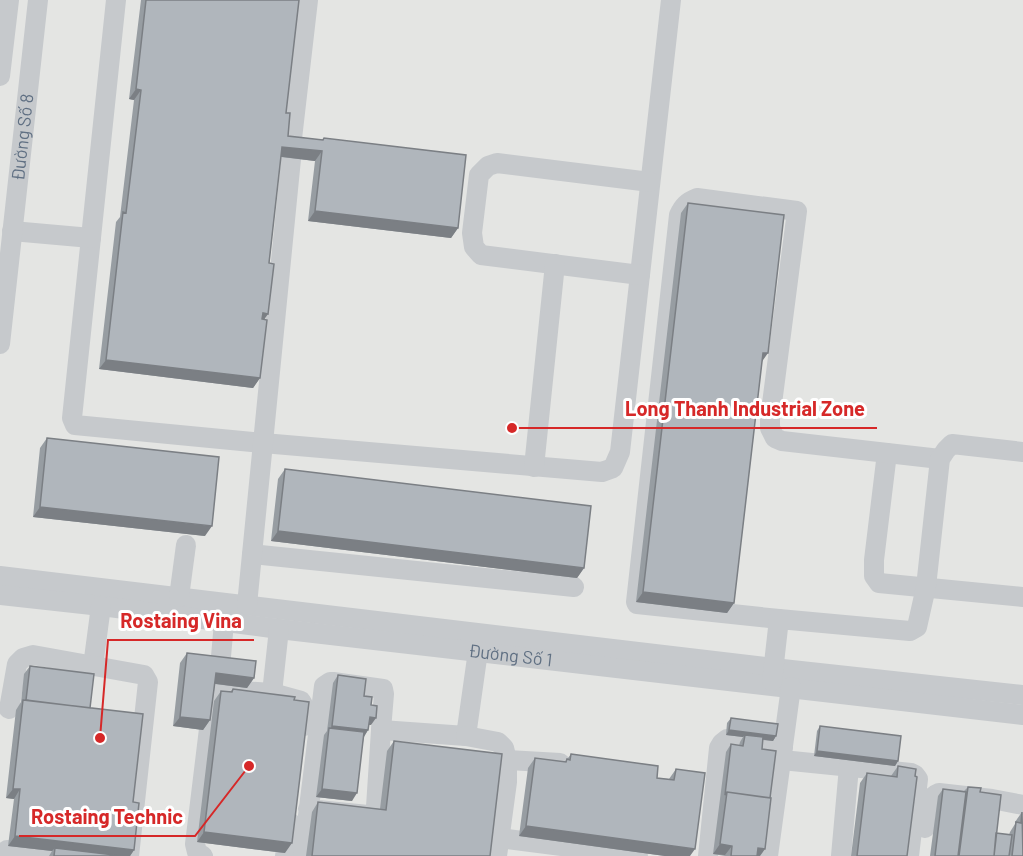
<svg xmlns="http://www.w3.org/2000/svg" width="1023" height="856" font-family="Barlow,sans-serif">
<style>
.built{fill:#e4e5e3}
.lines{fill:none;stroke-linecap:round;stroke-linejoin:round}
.minor{stroke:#c6c9cc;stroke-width:20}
.wall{fill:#979da2}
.shaded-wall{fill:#7b7f84}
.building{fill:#b0b6bc;stroke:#7b7f84;stroke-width:1.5}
.labels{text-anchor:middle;stroke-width:6;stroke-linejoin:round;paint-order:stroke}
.street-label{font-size:18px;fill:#607083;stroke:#fff}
.leader{fill:none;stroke:#d62828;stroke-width:2}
.callout-dot{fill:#d62828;stroke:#fff;stroke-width:2}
.callout-label{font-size:20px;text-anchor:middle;font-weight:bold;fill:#d62828;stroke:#fff;stroke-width:6;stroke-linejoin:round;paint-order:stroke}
</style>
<rect width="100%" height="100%" fill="#f4f4ef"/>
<!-- built -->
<path class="built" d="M0,0H1023V856H0Z"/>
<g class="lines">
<!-- minor -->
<g class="minor">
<path d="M116,0L72,418L75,425L263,443L602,472L613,468L620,452L671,0"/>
<path d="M0,76L9,0"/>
<path d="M291,147L308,0"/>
<path d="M12,231L91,238"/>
<path d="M640,275L481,255L474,247L472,233L479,175L488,166L497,163L650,182"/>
<path id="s1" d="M0,344L38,0"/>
<path d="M887,453L874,560V576L879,583L1023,597"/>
<path d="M534,467L555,264"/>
<path d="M252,554L574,587"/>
<path d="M0,576L773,668L1023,695"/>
<path id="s2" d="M0,595L101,606L279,629L1023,715"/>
<path d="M179,597L186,545"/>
<path d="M247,605L291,159"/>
<path d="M779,619L637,604L636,602L679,215C683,206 687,202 697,198L797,211L770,419V428L775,438L782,441L940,459"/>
<path d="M93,666L101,606"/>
<path d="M220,668L224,622"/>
<path d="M772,681L779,619L910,631L917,627L926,587L940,459L946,450L952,444L1023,452"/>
<path d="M217,691L227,690L272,693L301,701L306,710L304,726"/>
<path d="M272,693L279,629"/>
<path d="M9,709L17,664L23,658L33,655L144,675L148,682L129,856"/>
<path d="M381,730L466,736L478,651"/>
<path d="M466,736L498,742L504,748L507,760V782L497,856"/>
<path d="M507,760L560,763"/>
<path d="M782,760L911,773L915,775L918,779L909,856"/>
<path d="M925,828C926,814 925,798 939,793L992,799L1023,805"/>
<path d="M500,838L638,856"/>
<path d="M7,850L63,856"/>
<path d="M203,856L197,852L195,844L213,696"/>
<path d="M285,856L291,823"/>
<path d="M303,856L324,686L330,682H333L383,689L384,694L381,730L376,807L373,813L368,815L308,809"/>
<path d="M708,856L719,748L722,743L727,739L783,747"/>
<path d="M768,856L791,687"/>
<path d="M841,856L849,767"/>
</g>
</g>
<!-- wall -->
<path class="wall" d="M141,0H299L286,113L288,136L322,140L324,138L458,228L451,238L308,221L315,161L281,157L269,263L260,378L253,388L99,369L116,222L120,217L134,100L129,99Z
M688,203L762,362L734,603L727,613L636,602L681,213Z
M47,438L205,536L33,517L40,448Z
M285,469L584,568L577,578L271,541L278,479Z
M187,653L254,678L247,688L215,684L210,720L203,730L173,726L180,663Z
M30,666L90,708L133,802L134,850L130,856H49L52,851L8,846L14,799L6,798L16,710L21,702L24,674Z
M338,675L364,696L371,725H369L368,730L364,737L352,801L316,797L324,735L327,731L333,683Z
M233,689L285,853L197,842L214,701L221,691L230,692Z
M731,718L776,736L773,741L763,740L762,749L760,856H725L713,854L726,752L731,744L739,746L740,742L743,737L726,735L727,723Z
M820,726L898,761L895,766L814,756L817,731Z
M394,741L490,856H306L312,812L318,802L380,809L387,751Z
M571,754L657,778L669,779L676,769L690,856H665L519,836L528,768L535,758L565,762Z
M898,766L907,856H851L860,783L867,773L891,776Z
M968,787L980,792L996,833L1009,835L1010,832L1015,824V822L1022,812L1023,856H930L938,796L943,789L964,791Z"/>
<!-- shaded-wall -->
<path class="shaded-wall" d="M136,89L141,90L134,100L129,99Z
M282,147L322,151L315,161L275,156Z
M315,211L458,228L451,238L308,221Z
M263,313L268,314L261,324Z
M763,353H768L761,363Z
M106,360L260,378L253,388L99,369Z
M40,507L212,526L205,536L33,517Z
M278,531L584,568L577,578L271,541Z
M643,592L734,603L727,613L636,602Z
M216,673L254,678L247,688L209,683Z
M180,717L210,720L203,730L173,726Z
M370,717L376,718L371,725L365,724Z
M332,726L368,730L363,738L329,731Z
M729,730L776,736L773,741L744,737L745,735L743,737L726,735Z
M817,751L898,761L895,766L814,756Z
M13,789H20L14,799L6,798Z
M322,789L357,793L352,801L316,797Z
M526,826L695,849L690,856H665L519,836Z
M204,832L292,843L285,853L197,842Z
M15,836L134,850L130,856H92L55,848L52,851L8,846Z
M720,844L732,846L725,855L713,854Z
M758,848L765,849L760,856H752Z"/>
<!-- building -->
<path class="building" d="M146,0H299L286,113H290L288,136L323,140L324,138L466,155L458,228L315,211L322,151L282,147L269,263L274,264L268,314L263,313L262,319L267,320L260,378L106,360L123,212L126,213L141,90L136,89Z
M688,203L784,215L768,353H763L734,603L643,592Z
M47,438L219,457L212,526L40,507Z
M285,469L591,506L584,568L278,531Z
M187,653L256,661L254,678L216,673L210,720L180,717Z
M30,666L94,674L90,708L26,700Z
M338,675L366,679L364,696L372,697L371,705L377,706L376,718L370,717L368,730L332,726Z
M233,689L295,697L294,700L309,702L292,843L204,832L221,691L232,692Z
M23,700L143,714L133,802L139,803L134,850L15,836L20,789H13Z
M731,718L778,724L776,736L729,730Z
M820,726L901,736L898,761L817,751Z
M329,728L364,732L357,793L322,789Z
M745,735L763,737L762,749L776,751L770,798L727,792L725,795L731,744L743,746Z
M394,741L502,754L490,856H312L318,802L386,810Z
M571,754L658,766L657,778L674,780L676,769L705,773L695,849L526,826L535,758L566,762L567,759L570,760Z
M898,766L916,769L915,776L917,777L907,856H857L867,773L897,777Z
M968,787L981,788L980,792L1001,795L994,856H959Z
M943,789L966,792L958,856H935Z
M727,792L771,798L765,849L758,848L757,856H731L732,846L720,844Z
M1022,812L1023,856H1012L1016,822L1021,823Z
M996,833L1012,835L1009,856H994Z
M55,848L123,856H54Z"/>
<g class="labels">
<!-- street labels -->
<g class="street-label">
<text dy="6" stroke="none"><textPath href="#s1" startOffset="208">Đường Số 8</textPath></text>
<text dy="6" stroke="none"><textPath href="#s2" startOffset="514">Đường Số 1</textPath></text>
</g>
</g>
<!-- callouts -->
<path class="leader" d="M512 428L613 428H877M100 738L108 640H254M249 766L195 836H19"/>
<g class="callout-dot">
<circle cx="512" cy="428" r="6"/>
<circle cx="100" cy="738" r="6"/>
<circle cx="249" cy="766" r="6"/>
</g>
<g class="callout-label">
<text x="745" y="416">Long Thanh Industrial Zone</text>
<text x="181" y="628">Rostaing Vina</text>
<text x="107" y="824">Rostaing Technic</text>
</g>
</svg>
